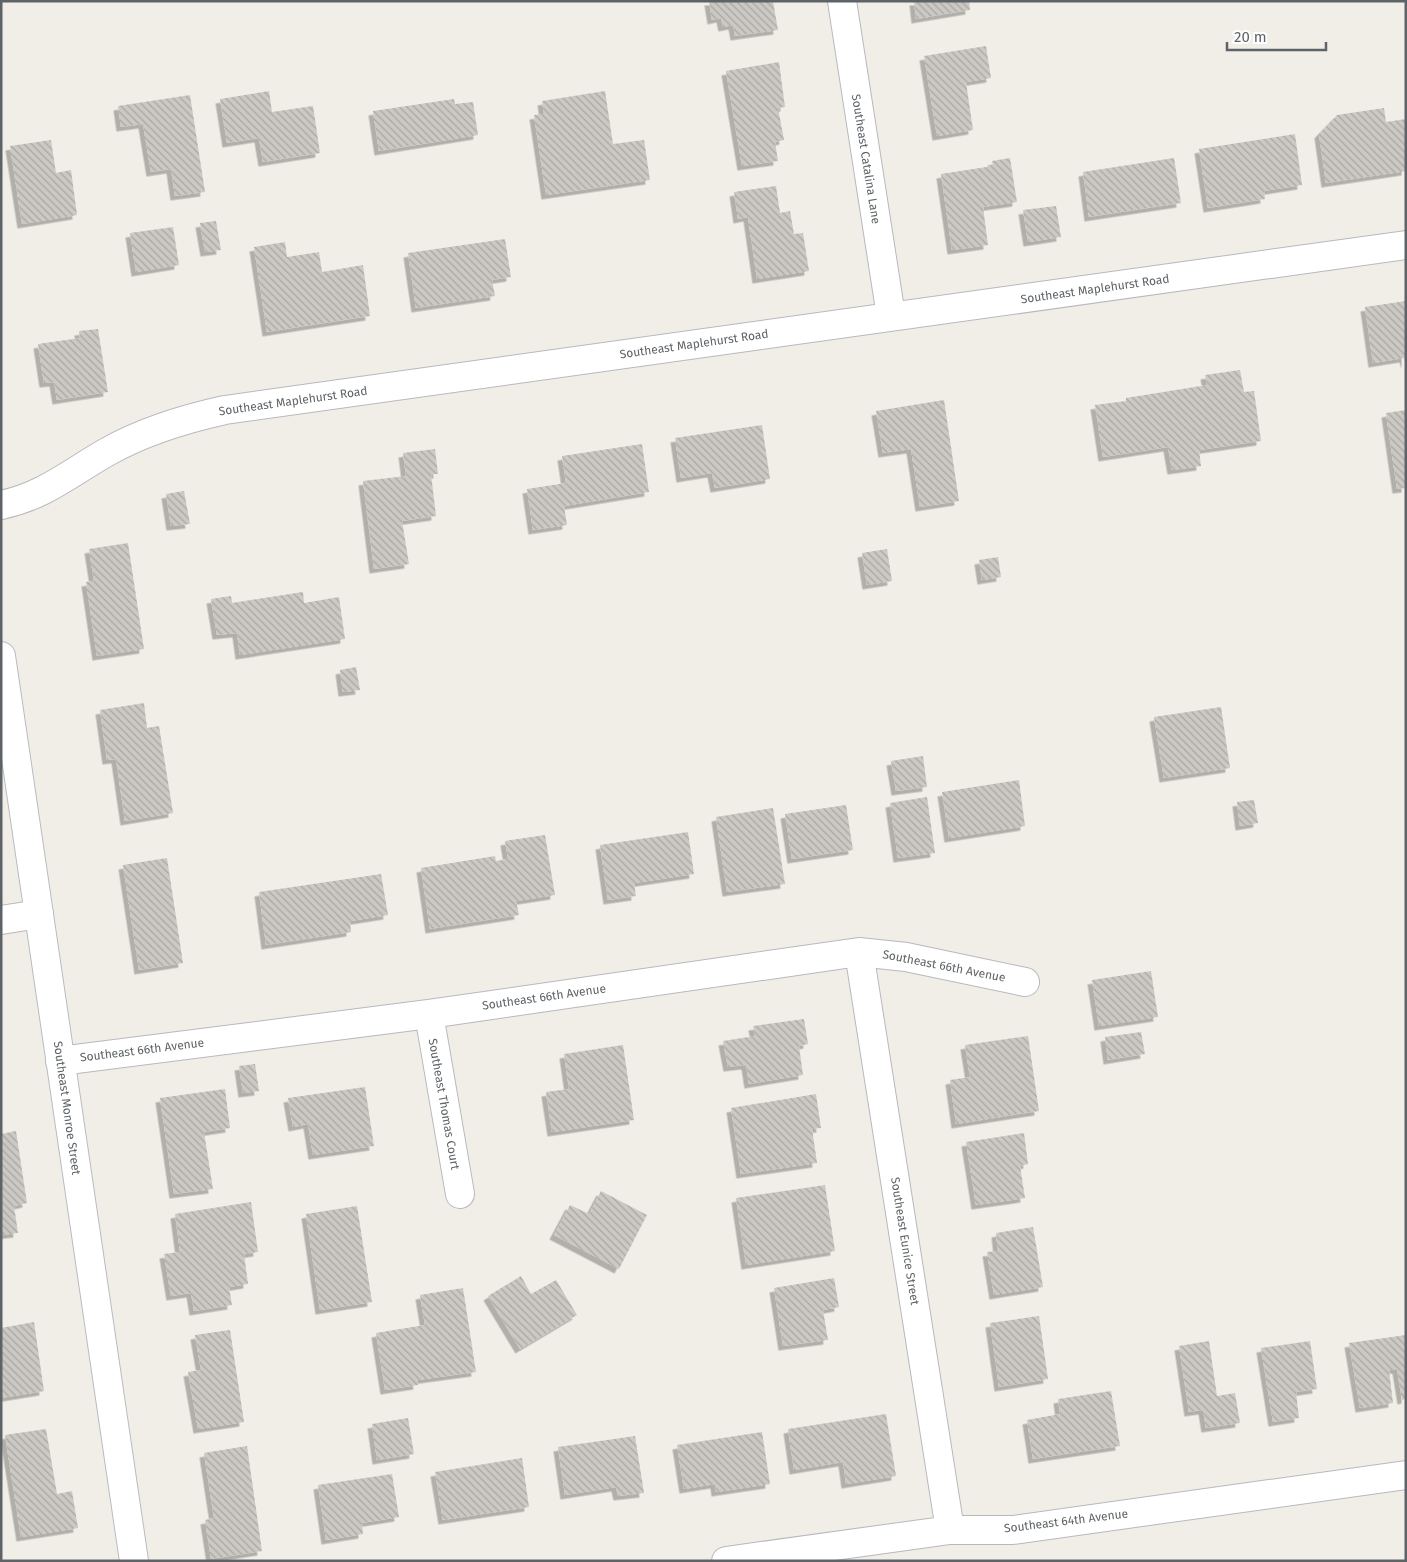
<svg xmlns="http://www.w3.org/2000/svg" width="1407" height="1562" font-family="'Fira Sans',sans-serif">
<style>
.building{fill:url(#building-back-hatch);filter:url(#shadow)}
.lines{fill:none;stroke-linecap:round;stroke-linejoin:round}
.street-casing{stroke:#b7b9bd;stroke-width:30}
.secondary-casing{stroke:#b8bcc0;stroke-width:30}
.street{stroke:#fff;stroke-width:28}
.secondary{stroke:#fff;stroke-width:28}
.labels{text-anchor:middle;stroke-width:5;stroke-linejoin:round;paint-order:stroke}
.street-label{font-size:12px;fill:#5e6367;stroke:#fff}
</style>
<defs>
<pattern id="building-back-hatch" width="6" height="6" patternUnits="userSpaceOnUse" patternTransform="scale(1.25)"><rect width="6" height="6" fill="#ccc9c4"/><path d="M-1 5l2 2M0 0l6 6M5-1l2 2" fill="none" stroke="#a9a7a3"/></pattern>
<filter id="shadow"><feDropShadow dx="-4.5" dy="4.5" stdDeviation="0" flood-color="#0004"/></filter>
</defs>
<rect width="100%" height="100%" fill="#f1eee7"/>
<!-- building -->
<path class="building" d="M709,1H773L778,30L735,36L733,25L723,27L721,18L712,20Z
M914,1H969L970,10L916,19Z
M986,46L991,78L966,82L973,130L937,136L924,56Z
M779,62L785,107L778,108L784,140L775,142L778,161L742,166L726,71Z
M269,91L272,112L313,106L320,153L263,162L259,138L227,143L220,99Z
M605,91L613,144L644,140L650,180L546,195L534,115L544,114L542,101Z
M190,95L205,192L175,196L171,169L151,172L143,124L121,127L118,106Z
M454,99L455,104L473,102L478,135L379,151L373,111Z
M1384,108L1386,122L1406,119V171L1326,183L1319,134L1337,115Z
M1295,134L1302,185L1264,191L1265,199L1208,208L1199,149Z
M51,140L56,173L71,170L77,215L22,224L10,146Z
M1010,158L1017,202L983,207L988,245L952,250L941,174L993,166L992,161Z
M1174,158L1181,203L1089,217L1083,172Z
M776,186L780,213L790,211L794,234L803,233L809,271L757,279L748,217L738,219L734,192Z
M1056,206L1061,237L1028,242L1023,210Z
M216,221L221,250L205,252L200,223Z
M173,227L179,265L136,272L130,233Z
M505,239L511,277L492,280L495,296L416,308L408,253Z
M285,242L287,257L319,252L322,272L363,265L370,316L267,332L254,247Z
M1406,301V364L1404,358L1373,363L1365,307Z
M98,329L108,392L57,400L54,382L44,383L38,344L80,338L79,331Z
M1240,370L1244,392L1254,391L1261,441L1199,450L1201,466L1172,470L1168,447L1103,457L1095,405L1126,401V398L1207,385L1205,375Z
M944,400L959,501L920,507L911,449L883,453L876,411Z
M1406,410V488L1397,489L1386,413Z
M762,425L770,479L715,488L712,473L681,478L675,438Z
M642,444L649,492L564,506L567,525L533,530L527,489L566,483L562,456Z
M435,449L438,474H431L436,516L402,521L409,564L374,569L363,481L406,476L403,453Z
M184,491L190,524L171,526L166,494Z
M128,543L144,649L97,656L86,582L94,581L89,549Z
M887,549L892,581L867,585L862,553Z
M998,557L1001,577L982,580L979,560Z
M303,592L304,603L339,597L345,639L240,655L237,633L217,635L211,599L231,596L232,603Z
M356,667L360,690L343,692L340,670Z
M144,703L147,728L159,726L173,813L125,821L116,759L107,760L100,710Z
M1221,707L1230,768L1164,778L1154,717Z
M923,756L927,787L896,791L891,761Z
M1019,780L1025,826L949,838L942,792Z
M927,797L935,853L898,858L890,803Z
M1254,800L1258,823L1240,826L1237,802Z
M846,805L853,850L792,859L785,814Z
M773,808L785,884L727,892L716,817Z
M688,832L694,874L634,883L636,896L608,900L600,845Z
M545,835L555,895L516,901L519,915L430,929L421,868L495,856L496,861L508,859L505,841Z
M167,858L183,963L139,970L123,865Z
M381,874L388,915L350,921L351,932L266,945L259,892Z
M1151,971L1158,1017L1099,1026L1092,980Z
M804,1019L808,1044L799,1046L803,1075L749,1084L746,1065L728,1067L723,1041L755,1036L753,1026Z
M1141,1032L1145,1054L1108,1060L1105,1037Z
M1028,1036L1039,1111L956,1124L950,1080L970,1077L965,1045Z
M623,1045L634,1120L552,1132L546,1092L569,1089L564,1054Z
M255,1064L259,1091L243,1093L239,1066Z
M365,1087L374,1146L313,1155L308,1124L293,1127L288,1098Z
M225,1089L230,1128L204,1132L213,1189L174,1194L160,1098Z
M816,1094L821,1128L812,1129L817,1163L741,1174L731,1108Z
M16,1131L27,1203L14,1206L18,1233L1,1235V1134Z
M1024,1133L1028,1164L1020,1166L1025,1198L976,1205L966,1142Z
M825,1185L835,1251L746,1265L736,1198Z
M601,1191L647,1215L619,1269L554,1235L570,1205L589,1214Z
M251,1202L258,1252L244,1254L248,1284L229,1287L232,1305L194,1311L191,1293L171,1296L164,1254L180,1252L175,1214Z
M357,1206L372,1302L320,1310L306,1214Z
M1033,1227L1043,1287L994,1295L987,1252L998,1251L996,1233Z
M521,1276L531,1294L556,1280L577,1315L520,1349L488,1296Z
M834,1278L839,1307L823,1310L828,1340L783,1346L774,1288Z
M463,1288L476,1372L417,1380L418,1385L385,1390L376,1333L425,1325L420,1295Z
M1039,1316L1048,1379L999,1387L990,1323Z
M34,1322L44,1391L1,1398V1328Z
M230,1330L244,1422L198,1429L188,1372L201,1370L195,1335Z
M1406,1335V1399L1402,1400L1397,1369L1389,1370L1393,1403L1360,1408L1349,1343Z
M1209,1341L1217,1396L1235,1393L1240,1423L1206,1428L1203,1410L1189,1412L1179,1346Z
M1310,1341L1317,1389L1296,1392L1299,1418L1273,1422L1261,1348Z
M1111,1391L1120,1446L1033,1459L1027,1420L1060,1414L1058,1399Z
M886,1414L896,1476L846,1484L843,1462L794,1470L788,1429Z
M408,1418L414,1454L377,1460L372,1424Z
M46,1429L57,1494L72,1491L78,1528L21,1537L5,1435Z
M762,1432L770,1484L716,1492L715,1484L684,1489L677,1445Z
M635,1436L644,1493L618,1496L616,1487L565,1495L558,1447Z
M247,1446L262,1551L211,1559L205,1520L214,1518L204,1453Z
M522,1458L529,1507L443,1520L435,1472Z
M392,1474L399,1517L362,1523L363,1534L326,1540L318,1485Z"/>
<g class="lines">
<defs>
<path id="street" d="M842,1L891,316
M1,505C44,496 70,473 107,452C144,431 184,419 225,410L1406,245
M1,920L39,914
M859,952L950,1530
M429,1014L460,1194
M60,1061L429,1014L859,952L906,957L1025,982
M726,1561L950,1530H1013L1406,1475"/>
<path id="secondary" d="M1,656L134,1561"/>
</defs>
<!-- street casing -->
<use href="#street" class="street-casing"/>
<!-- secondary casing -->
<use href="#secondary" class="secondary-casing"/>
<!-- street -->
<use href="#street" class="street"/>
<!-- secondary -->
<use href="#secondary" class="secondary"/>
</g>
<g class="labels">
<!-- street labels -->
<g class="street-label">
<text transform="translate(866 159) rotate(81)" y="4">Southeast Catalina Lane</text>
<text transform="translate(1095 289) rotate(-8)" y="4">Southeast Maplehurst Road</text>
<text transform="translate(694 344) rotate(-8)" y="4">Southeast Maplehurst Road</text>
<text transform="translate(293 401) rotate(-8)" y="4">Southeast Maplehurst Road</text>
<text transform="translate(944 966) rotate(11)" y="4">Southeast 66th Avenue</text>
<text transform="translate(544 997) rotate(-8)" y="4">Southeast 66th Avenue</text>
<text transform="translate(142 1050) rotate(-7)" y="4">Southeast 66th Avenue</text>
<text transform="translate(444 1104) rotate(80)" y="4">Southeast Thomas Court</text>
<text transform="translate(67 1108) rotate(82)" y="4">Southeast Monroe Street</text>
<text transform="translate(905 1241) rotate(81)" y="4">Southeast Eunice Street</text>
<text transform="translate(1066 1521) rotate(-7)" y="4">Southeast 64th Avenue</text>
</g>
</g>
<!-- border -->
<rect width="1407" height="1562" fill="none" stroke="#5e6367" stroke-width="5"/>
<!-- scale -->
<path d="M1227 42v8h99v-8" fill="none" stroke="#5e6367" stroke-width="2.5"/>
<text x="1234" y="42" font-size="15" fill="#5e6367" stroke="#ffffff" stroke-width="4" paint-order="stroke">20 m</text>
</svg>
